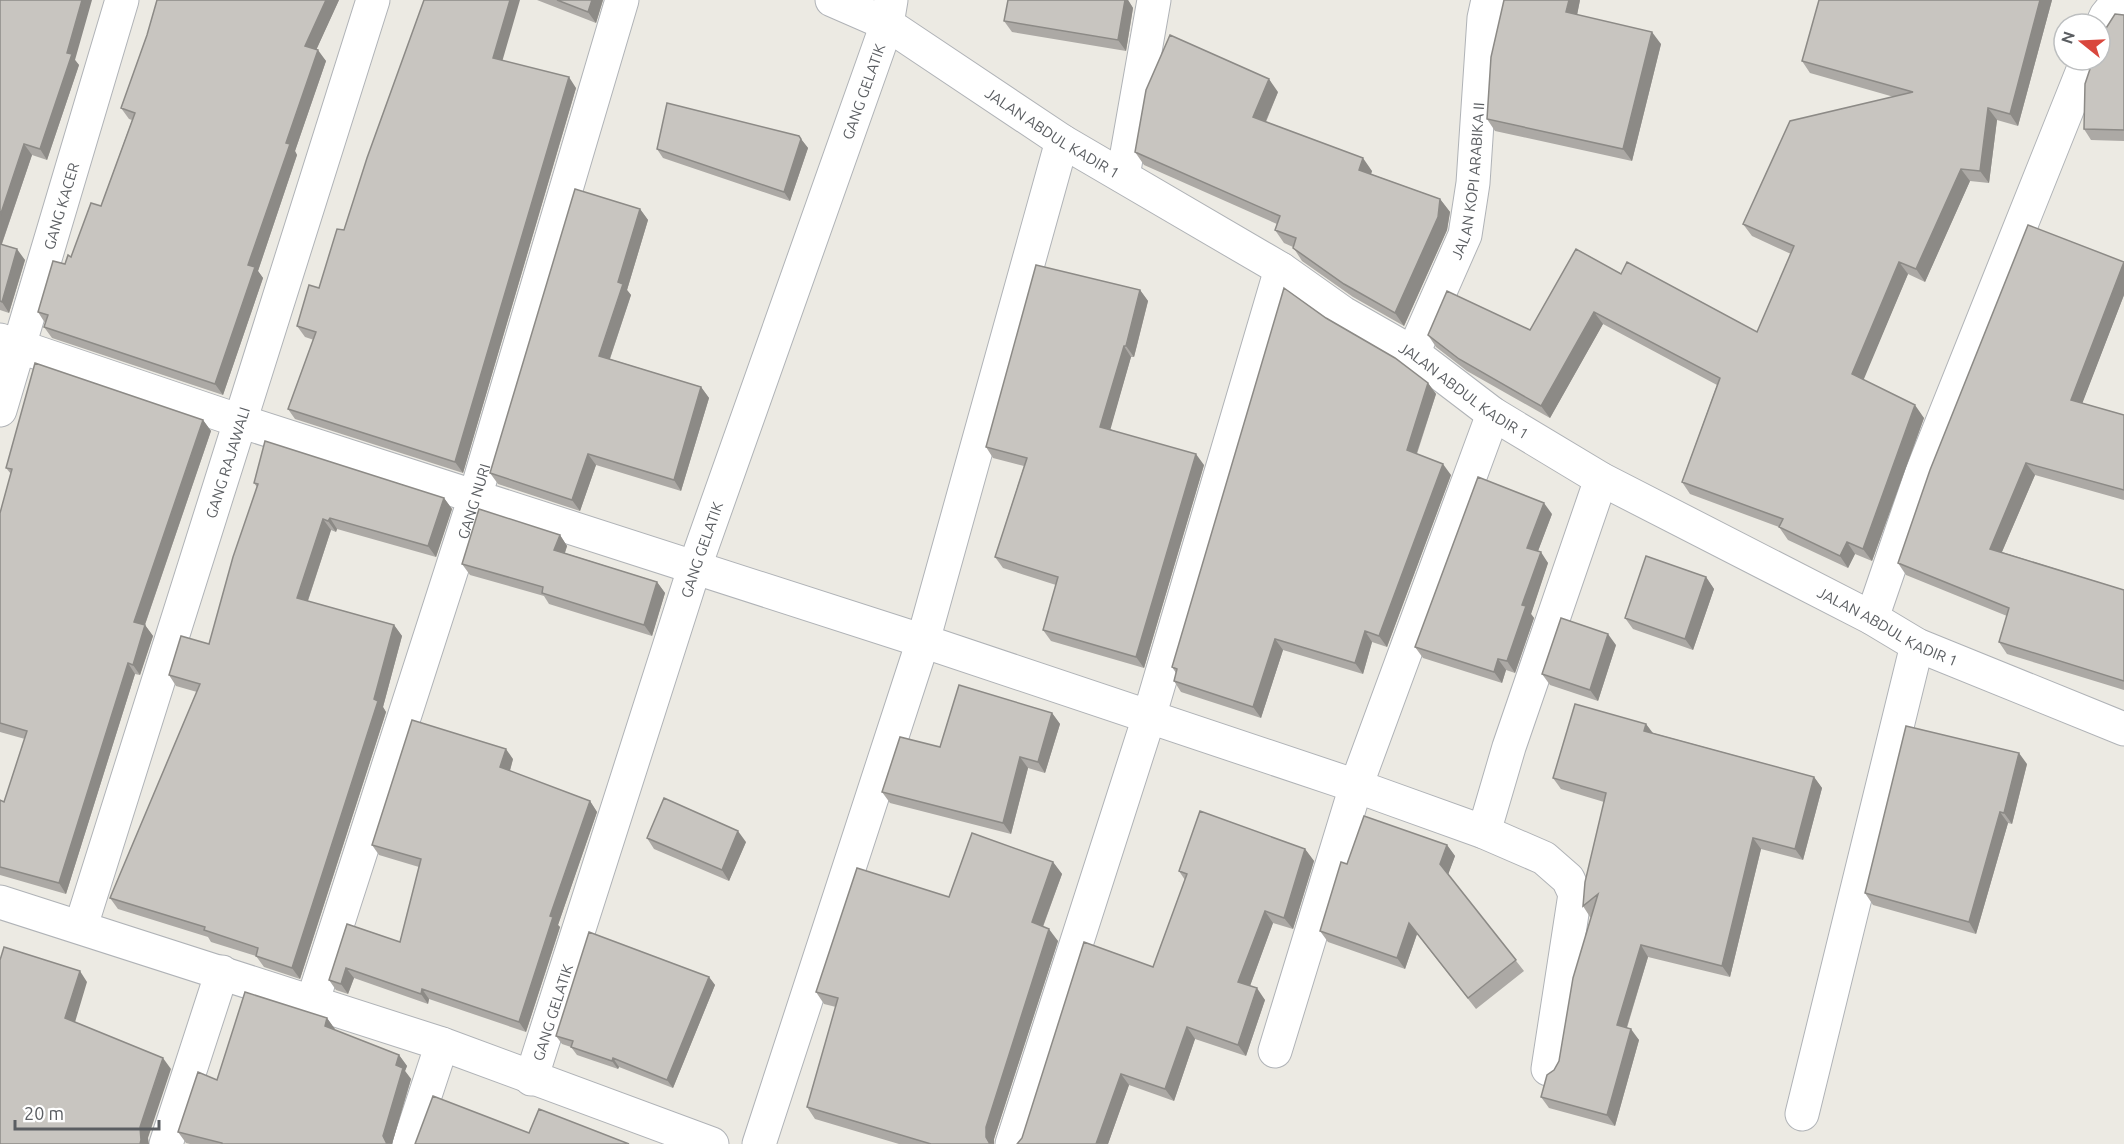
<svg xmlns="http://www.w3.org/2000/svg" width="2124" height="1144" viewBox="0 0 2124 1144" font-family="Ubuntu,sans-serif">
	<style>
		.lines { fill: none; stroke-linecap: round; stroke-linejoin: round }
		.minor-casing { stroke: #b0b3b7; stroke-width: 35 }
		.minor { stroke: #fff; stroke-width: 33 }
		.wall { fill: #aca9a5 }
		.shaded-wall { fill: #8c8a86 }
		.building { fill: #c8c5c0; stroke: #8c8a86; stroke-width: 1.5 }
		.labels { text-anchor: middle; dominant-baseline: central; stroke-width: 6; stroke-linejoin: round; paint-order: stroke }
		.street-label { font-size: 15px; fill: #5b5e62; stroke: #fff }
	</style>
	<rect width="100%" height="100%" fill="#eceae3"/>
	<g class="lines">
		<g class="minor-casing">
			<g id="minor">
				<path id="s1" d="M832 0 887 24 1062 141 1281 269 1343 313 1413 353 1493 414 1601 479 1872 618 1917 645 2124 729"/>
				<path d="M2100 29 2106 16 2119 0"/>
				<path d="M1123 176 1154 0"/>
				<path d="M0 340 240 421 923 641 1356 786 1484 832 1544 858 1568 879 1575 894 1548 1069"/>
				<path id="s2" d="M1413 353 1465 235 1473 183 1484 18 1488 0"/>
				<path id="s3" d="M0 410 122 0"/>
				<path d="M1872 618 1921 475 2087 60"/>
				<path d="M1484 832 1509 747 1601 479"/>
				<path d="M0 902 442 1044 712 1144"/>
				<path id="s4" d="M81 926 373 0"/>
				<path id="s5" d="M313 1000 475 497 622 0"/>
				<path d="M1275 1051 1356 786 1493 414"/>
				<path id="s6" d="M531 1079 694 569 887 24 891 0"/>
				<path d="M1802 1114 1917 645"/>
				<path d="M166 1144 222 972"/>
				<path d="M409 1144 442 1044"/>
				<path d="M759 1144 923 641 1062 141"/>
				<path d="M1012 1144 1149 717 1281 269"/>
			</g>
		</g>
		<use href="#minor" class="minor"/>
	</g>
	<path class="wall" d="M0 0 75 60 79 65 47 160 32 155 2 244 25 260 9 313 0 310Z
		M157 0H339L316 50 326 61 295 151 297 155 258 271 263 278 223 395 52 338 44 327 45 323 38 312 65 264 71 257 101 206 132 120 129 119 121 108 147 35Z
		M537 0H603L596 23Z
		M1008 0H1128L1133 8 1126 51 1012 32 1004 21Z
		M1580 0 1577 15 1661 44 1632 161 1495 131 1487 119Z
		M1819 0H2052L2018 126 1997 120 1989 183 1970 181 1925 282 1908 274 1863 379 1924 418 1872 561 1855 554 1848 568 1788 540 1779 527 1690 494 1682 482 1717 385 1603 324 1550 418 1467 371 1436 347 1428 335 1530 330 1621 274 1757 332 1791 254 1752 236 1743 224 1894 97 1810 73 1802 61Z
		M2124 15V141L2091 140 2084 129 2103 33Z
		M503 61 576 88 463 473 295 419 288 409 314 340 305 337 297 326 319 288 344 230Z
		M1278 92 1266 122 1372 171 1371 174 1440 199 1450 212 1447 230 1404 326 1353 297 1302 261 1293 247 1284 243 1275 230 1277 224 1144 165 1135 152Z
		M801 139 808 148 790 201 663 158 657 149Z
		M640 209 648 220 627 290 631 295 610 359 701 387 709 398 681 491 596 465 580 511 498 484 490 473Z
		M2124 262V295L2082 403 2124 415V500L2035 475 2002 552 2124 590V690L2007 654 1999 642 2007 616 1906 575 1898 563Z
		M1140 290 1148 301 1134 357H1131L1110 429 1204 465 1144 668 1051 641 1043 630 1056 585 1003 568 995 557 1024 466 993 458 986 447Z
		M1326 318 1428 383 1436 394 1417 454 1451 475 1387 647 1372 642 1363 674 1283 650 1261 718 1181 692 1174 681 1176 673 1172 667Z
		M203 420 211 431 145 625 153 636 140 675 135 674 66 894 0 875V800L4 802 25 739 0 732V513L11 474 6 468Z
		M254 483 444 498 452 509 436 557 337 529 336 532 331 530 308 601 394 625 402 636 383 707 386 712 300 979 264 967 256 956 211 942 208 937 118 909 110 898 197 692 176 686 169 675 209 644 257 487Z
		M1552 514 1538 551 1548 563 1531 614 1534 618 1515 673 1506 670 1502 683 1423 658 1415 647Z
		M560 535 567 546 565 553 657 582 665 593 652 636 549 604 544 596 470 575 462 564Z
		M1706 577 1714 589 1693 650 1633 629 1625 618Z
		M1616 645 1598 701 1550 685 1542 674Z
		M1052 713 1060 724 1045 773 1028 768 1011 834 890 803 882 792 940 747Z
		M1646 724 1653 733 1814 777 1822 788 1803 860 1761 849 1730 977 1648 957 1627 1028 1639 1040 1615 1126 1549 1108 1541 1097 1559 1061 1591 917H1590L1583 906 1604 802 1561 789 1553 778Z
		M513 759 510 771 590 801 597 812 558 925 560 927 526 1032 429 999 428 1004 354 978 348 994 336 990 329 980 347 924 400 942 419 867 379 855 372 845Z
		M2027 764 2012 824 2008 823 1976 934 1873 905 1865 893Z
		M647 838 746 842 729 881 654 849Z
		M1447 845 1455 856 1448 874 1524 971 1476 1009 1417 934 1405 969 1328 942 1320 931 1347 864Z
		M1305 849 1314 861 1293 929 1273 923 1250 986 1265 1000 1246 1056 1195 1039 1174 1101 1129 1085 1108 1144H1017L1153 967 1185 880 1179 871Z
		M1053 862 1062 874 1043 927 1058 941 994 1139V1144H899L815 1119 807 1107 836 1007 824 1004 816 992 949 897Z
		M709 977 715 985 673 1088 619 1067 618 1069 577 1055 571 1047 562 1044 556 1036Z
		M327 1018 335 1030 399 1055 407 1066 405 1071 411 1079 392 1144H190L186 1143 178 1132 217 1080Z"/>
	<path class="shaded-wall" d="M82 0H92L75 60 79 65 47 160 40 149Z
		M326 0H339L313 57 305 46Z
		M510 0H520L500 69 493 58Z
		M592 0H603L596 23 588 12Z
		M1125 0H1128L1133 8 1126 51 1118 40Z
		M1569 0H1580L1575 25 1566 12Z
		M2040 0H2052L2018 126 2010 114Z
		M1652 32 1661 44 1632 161 1623 149Z
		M318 50 326 61 295 151 297 155 258 271 263 278 223 395 215 384 248 265 286 143Z
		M569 77 576 88 463 473 455 462Z
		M1269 79 1278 92 1262 130 1253 117Z
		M1988 108 1997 120 1989 183 1980 171Z
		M801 139 808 148 790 201 784 192Z
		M24 144 32 155 0 249V216Z
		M1363 158 1372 171 1368 183 1359 170Z
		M1961 169 1970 181 1925 282 1916 269Z
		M1440 199 1450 212 1447 230 1404 326 1395 313Z
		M640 209 648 220 627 290 631 295 607 367 599 356 618 282Z
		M17 249 25 260 9 313 2 302Z
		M1899 262 1908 274 1861 386 1852 374Z
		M2124 262V295L2079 412 2071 400Z
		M1140 290 1148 301 1134 357 1126 346Z
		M1594 312 1603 324 1550 418 1541 406Z
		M1124 346 1131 357 1108 438 1100 427Z
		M1428 383 1436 394 1414 461 1407 450Z
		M701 387 709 398 681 491 674 480Z
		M1915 405 1924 418 1872 561 1863 549Z
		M203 420 211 431 142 633 134 622Z
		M588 454 596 465 580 511 572 500Z
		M1196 454 1204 465 1144 668 1136 657Z
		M2026 463 2035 475 1998 561 1990 549Z
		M1443 464 1451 475 1387 647 1379 636Z
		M444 498 452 509 436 557 428 546Z
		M1544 503 1552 514 1535 559 1527 548Z
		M330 518 337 529 336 532 328 521Z
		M323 519 331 530 305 609 297 598Z
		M560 535 567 546 562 561 554 550Z
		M1847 542 1855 554 1848 568 1840 556Z
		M1541 552 1548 563 1531 614 1534 618 1515 673 1507 661 1522 605Z
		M1706 577 1714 589 1693 650 1685 639Z
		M657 582 665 593 652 636 644 625Z
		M145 625 153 636 140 675 133 665Z
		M394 625 402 636 383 707 386 712 300 979 292 968 374 699Z
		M1365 631 1372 642 1363 674 1355 663Z
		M1608 634 1616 645 1598 701 1590 690Z
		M1275 639 1283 650 1261 718 1253 707Z
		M1498 659 1506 670 1502 683 1494 672Z
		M128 663 135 674 66 894 59 883Z
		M1052 713 1060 724 1045 773 1038 762Z
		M1646 724 1654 735 1644 731Z
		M506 749 513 759 508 777 500 767Z
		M2019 753 2027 764 2012 824 2004 813Z
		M1020 757 1028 768 1011 834 1003 823Z
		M1814 777 1822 788 1803 860 1795 849Z
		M590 801 597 812 558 925 560 927 526 1032 519 1022 550 916Z
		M2000 812 2008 823 1976 934 1969 922Z
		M738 831 746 842 729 881 722 870Z
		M1753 838 1761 849 1730 977 1722 966Z
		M1447 845 1455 856 1448 875 1440 864Z
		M1305 849 1314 861 1293 929 1284 918Z
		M1053 862 1062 874 1040 934 1032 922Z
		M1265 911 1273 923 1247 994 1238 982Z
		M1409 923 1417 934 1405 969 1397 958Z
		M1049 929 1058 941 994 1139V1144H990L986 1137V1127Z
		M1641 945 1648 957 1624 1036 1617 1025Z
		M346 968 354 978 348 994 341 984Z
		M80 971 87 982 73 1029 65 1018Z
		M709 977 715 985 673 1088 667 1080Z
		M1257 988 1265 1000 1246 1056 1238 1045Z
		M422 989 429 999 428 1004 421 994Z
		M327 1018 335 1029 332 1037 325 1026Z
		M1187 1027 1195 1039 1174 1101 1165 1089Z
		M1631 1029 1639 1040 1615 1126 1607 1115Z
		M399 1055 407 1066 405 1071 411 1079 392 1144H387L383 1136 396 1065Z
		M163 1058 171 1069 148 1138 149 1144H140V1127Z
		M613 1058 619 1067 618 1069 612 1061Z
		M1121 1074 1129 1085 1108 1144H1096Z"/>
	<path class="building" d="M0 0H82L67 53 72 54 40 149 24 144 0 216Z
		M157 0H326L305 46 318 50 286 143 290 144 248 265 255 267 215 384 44 327 48 315 38 312 53 261 65 264 68 255 71 257 91 203 101 206 135 113 121 108 147 35Z
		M424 0H510L493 58 569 77 455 462 288 409 316 332 297 326 309 285 319 288 337 229 344 230 367 158Z
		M557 0H592L588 12Z
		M1008 0H1125L1118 40 1004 21Z
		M1504 0H1569L1566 12 1652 32 1623 149 1487 119 1491 57Z
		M1819 0H2040L2010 114 1988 108 1980 171 1961 169 1916 269 1899 262 1852 374 1915 405 1863 549 1847 542 1840 556 1779 527 1783 519 1682 482 1720 378 1594 312 1541 406 1459 359 1428 335 1447 291 1530 330 1576 249 1621 274 1627 262 1757 332 1794 246 1743 224 1790 121 1913 92 1802 61Z
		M2115 14 2124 15V130L2084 129 2085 84 2093 60H2100V34L2103 33Z
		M1170 35 1269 79 1253 117 1363 158 1359 170 1440 199 1438 217 1395 313 1344 284 1293 248 1296 238 1275 230 1280 216 1135 152 1146 90Z
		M667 103 799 136 801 139 784 192 657 149Z
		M575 189 640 209 618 282 623 284 599 356 701 387 674 480 588 454 572 500 490 473Z
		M2028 225 2124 262 2071 400 2124 415V490L2026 463 1990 549 2124 590V681L1999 642 2009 608 1898 563 1930 470Z
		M0 244 17 249 2 302 0 301Z
		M1036 265 1140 290 1126 346H1124L1100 427 1196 454 1136 657 1043 630 1058 577 995 557 1027 458 986 447Z
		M1284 288 1326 318 1395 358 1428 383 1407 450 1443 464 1379 636 1365 631 1355 663 1275 639 1253 707 1174 681 1177 669 1172 667Z
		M35 363 203 420 134 622 145 625 133 665 128 663 59 883 0 867V800L4 802 27 731 0 723V513L12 469 6 468Z
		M265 441 444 498 428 546 330 518 328 521 323 519 297 598 394 625 374 699 378 701 292 968 256 956 258 948 204 930 205 927 110 898 200 684 169 675 181 636 209 644 233 557 258 484 254 483Z
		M1478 477 1544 503 1527 548 1541 552 1522 605 1526 606 1507 661 1498 659 1494 672 1415 647Z
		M479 509 560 535 554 550 657 582 644 625 542 593 543 587 462 564Z
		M1646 556 1706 577 1685 639 1625 618Z
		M1561 618 1608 634 1590 690 1542 674Z
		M959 685 1052 713 1038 762 1020 757 1003 823 882 792 900 737 940 747Z
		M1575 704 1646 724 1644 731 1814 777 1795 849 1753 838 1722 966 1641 945 1617 1025 1631 1029 1607 1115 1541 1097 1547 1075 1554 1070 1559 1061 1573 978 1598 894 1583 906 1585 882 1606 793 1553 778Z
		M412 720 506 749 500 767 590 801 550 916 553 917 519 1022 422 989 421 994 346 968 341 984 329 980 347 924 400 942 421 859 372 845Z
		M1906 726 2019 753 2004 813 2000 812 1969 922 1865 893Z
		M664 798 738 831 722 870 647 838Z
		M1200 811 1305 849 1284 918 1265 911 1238 982 1257 988 1238 1045 1187 1027 1165 1089 1121 1074 1096 1144H1017L1022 1138 1084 942 1153 967 1187 874 1179 871Z
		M1364 816 1447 845 1440 864 1516 960 1468 998 1409 923 1397 958 1320 931 1341 862 1347 864Z
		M972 833 1053 862 1032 922 1049 929 986 1127V1137L990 1144H931L807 1107 838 998 816 992 857 868 949 897Z
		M589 932 709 977 667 1080 613 1058 612 1061 571 1047 573 1041 556 1036Z
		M4 947 80 971 65 1018 163 1058 140 1127 141 1140 140 1144H0V960Z
		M245 992 327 1018 325 1026 399 1055 396 1065 403 1068 383 1136 387 1144H222V1143L178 1132 198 1072 217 1080Z
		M433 1096 529 1133 539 1109 629 1144H415Z"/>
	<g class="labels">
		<g class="street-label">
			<text stroke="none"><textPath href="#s6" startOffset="1042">GANG GELATIK</textPath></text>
			<text stroke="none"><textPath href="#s1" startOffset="258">JALAN ABDUL KADIR 1</textPath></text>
			<text stroke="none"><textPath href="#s2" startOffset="183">JALAN KOPI ARABIKA II</textPath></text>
			<text stroke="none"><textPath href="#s3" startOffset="213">GANG KACER</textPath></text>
			<text stroke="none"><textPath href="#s1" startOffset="744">JALAN ABDUL KADIR 1</textPath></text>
			<text stroke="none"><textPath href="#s4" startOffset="486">GANG RAJAWALI</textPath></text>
			<text stroke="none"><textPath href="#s5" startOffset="524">GANG NURI</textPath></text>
			<text stroke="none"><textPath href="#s6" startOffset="556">GANG GELATIK</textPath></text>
			<text stroke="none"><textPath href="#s1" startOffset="1230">JALAN ABDUL KADIR 1</textPath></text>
			<text stroke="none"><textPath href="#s6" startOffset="70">GANG GELATIK</textPath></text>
		</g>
	</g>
	<g transform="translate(2082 42) rotate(288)"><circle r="28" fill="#ffffff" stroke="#bdbfc0" stroke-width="1.5"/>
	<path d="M0-4.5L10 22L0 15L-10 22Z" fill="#d9473d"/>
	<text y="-9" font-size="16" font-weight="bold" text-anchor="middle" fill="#5b5e62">N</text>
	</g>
	<path d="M15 1120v9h144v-9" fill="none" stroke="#5b5e62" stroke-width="3"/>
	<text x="24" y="1120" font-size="18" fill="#5b5e62" stroke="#ffffff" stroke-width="4.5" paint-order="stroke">20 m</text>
</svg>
